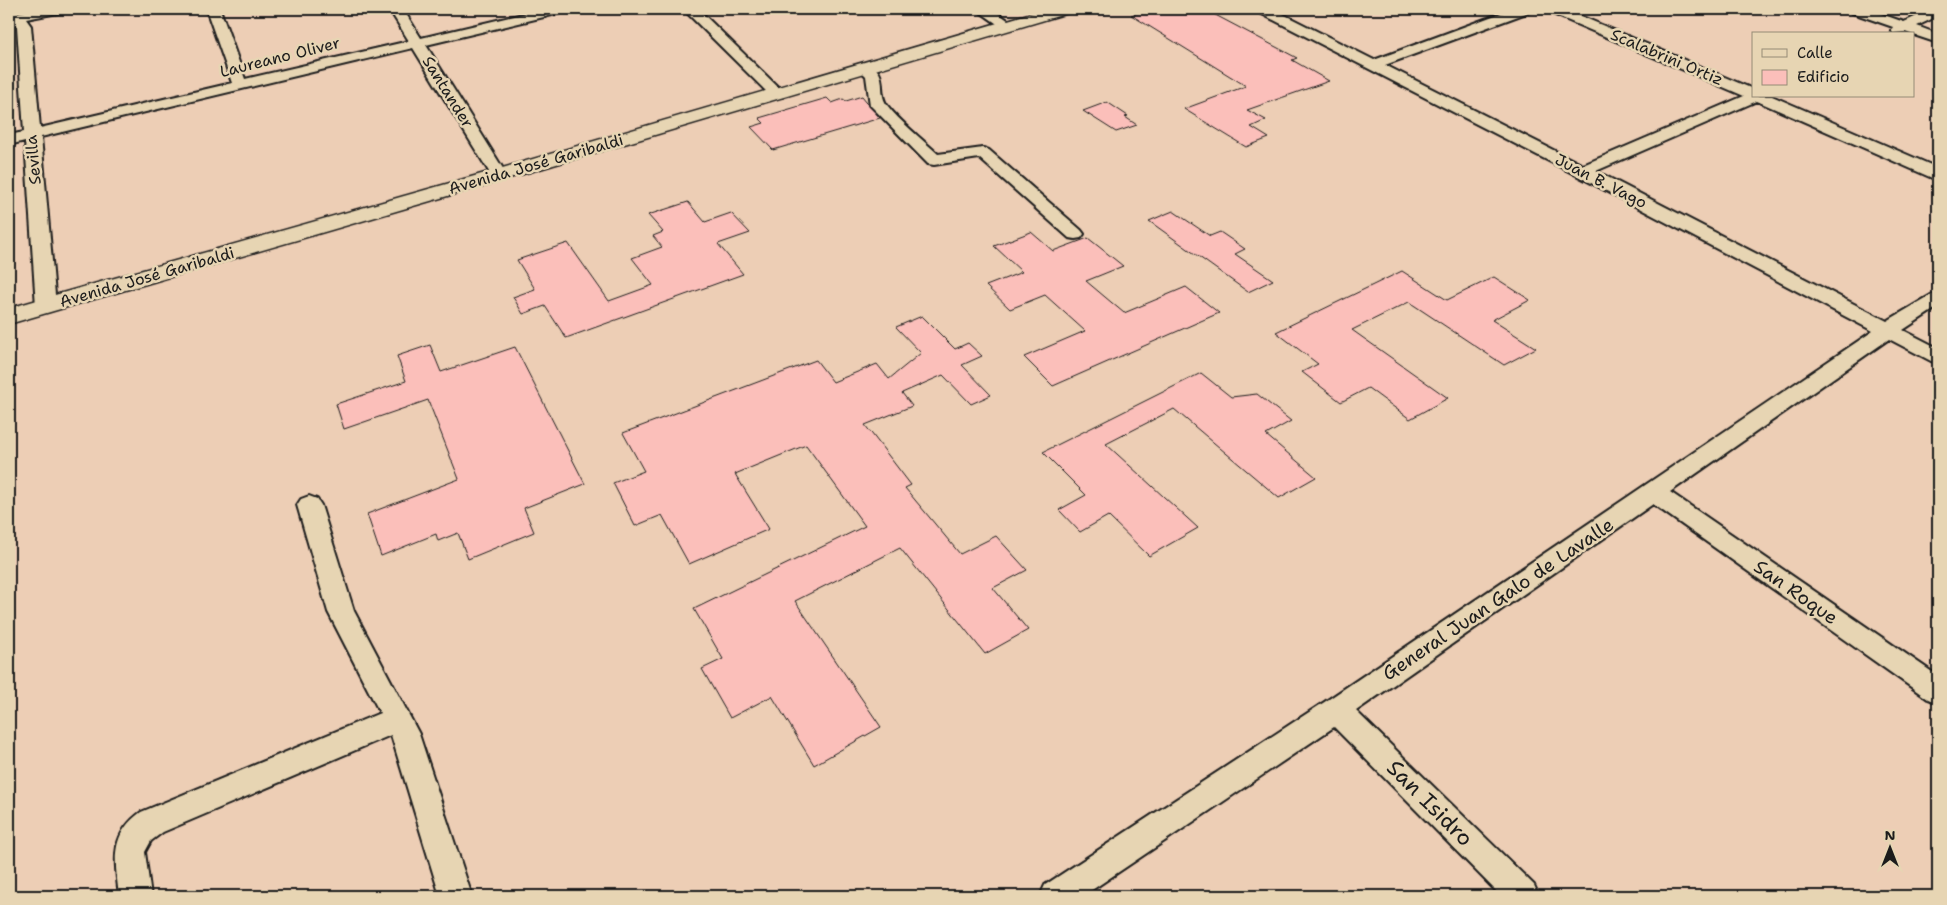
<svg xmlns="http://www.w3.org/2000/svg" width="1947" height="905" viewBox="0 0 1947 905" font-family="'Shantell Sans',sans-serif">
	<style>
		.building { fill: #fbbfba; stroke: #1c1c1c }
		.lines { fill: none; stroke-linecap: round; stroke-linejoin: round }
		.minor-casing { stroke: #1c1c1c; stroke-width: 4 }
		.major-casing { stroke: #1c1c1c; stroke-width: 3 }
		.minor { fill: #e7d5b3; fill-rule: evenodd }
		.major { fill: #e7d5b3; fill-rule: evenodd }
		.labels { text-anchor: middle; dominant-baseline: central; stroke-width: 5; stroke-linejoin: round; paint-order: stroke }
		.far-street-label { font-size: 16px; fill: #1c1c1c; stroke: #e7d5b3 }
		.street-label { font-size: 19px; fill: #1c1c1c; stroke: #e7d5b3 }
		.near-street-label { font-size: 22px; fill: #1c1c1c; stroke: #e7d5b3 }
	</style>
	<rect width="100%" height="100%" fill="#edceb5"/>
	<filter id="ink" filterUnits="userSpaceOnUse"><feTurbulence type="fractalNoise" baseFrequency=".02" numOctaves="2"/><feDisplacementMap in="SourceGraphic" scale="10" xChannelSelector="R" yChannelSelector="G"/><feConvolveMatrix kernelMatrix="1 2 1 2 8 2 1 2 1" color-interpolation-filters="sRGB"/></filter>
	<g filter="url(#ink)">
		<path class="building" d="M1152 9 1158 11 1166 9H1204L1297 58 1292 60 1329 81 1247 110 1266 120 1251 127 1269 138 1246 147 1184 109 1246 86 1131 15Z
			M862 96 880 118 773 150 751 127 764 123 759 118 827 98 832 103 843 99 846 101Z
			M1107 102 1128 116 1125 117 1137 125 1116 132 1083 111Z
			M688 202 705 222 731 213 750 233 718 244 743 274 566 338 545 306 523 314 513 297 535 289 517 260 568 243 609 301 653 285 632 258 662 247 653 236 663 232 648 215Z
			M1173 211 1210 236 1220 232 1245 249 1235 254 1273 280 1248 292 1149 221Z
			M1031 232 1053 251 1088 238 1123 266 1086 281 1124 313 1186 287 1219 313 1053 386 1024 357 1085 331 1045 295 1010 309 986 286 1022 272 994 246Z
			M1402 271 1447 300 1494 277 1530 300 1492 320 1536 348 1504 365 1409 302 1352 330 1448 398 1410 419 1368 388 1341 402 1302 372 1318 364 1276 332Z
			M922 316 955 349 968 343 982 356 962 365 991 395 971 404 943 375 902 393 912 406 865 425 911 485 905 488 960 554 996 536 1027 570 993 588 1028 630 985 654 900 548 795 601 881 727 814 765 772 696 730 718 702 669 723 659 694 609 865 526 806 445 735 474 769 529 689 564 662 515 635 526 613 483 644 471 623 433 816 360 833 382 877 364 889 379 921 353 896 327Z
			M430 345 441 372 515 347 585 484 524 508 534 532 468 559 458 533 438 541 436 534 381 556 367 514 459 479 428 400 344 429 336 404 406 381 397 356Z
			M1201 373 1231 397 1257 394 1291 421 1266 435 1316 477 1279 498 1174 409 1106 444 1198 528 1149 556 1108 516 1080 532 1059 510 1086 495 1043 452Z"/>
		<g class="lines">
			<g class="minor-casing">
				<path id="minor" d="M37 9H65L63 12 26 19 31 26 40 128 232 83 206 9H220L245 79 409 41 389 9H403L421 38 544 9H567L565 12 426 45 507 175 505 179H493L491 175 413 48 41 137 56 306 53 310 46 312 39 310 36 306 25 141 9 145V135L24 132 17 26 12 21 9 22V14Z
					M683 9H698L782 91 785 94 782 97H772Z
					M976 9H992L1015 25 1013 28H1003Z
					M1256 9H1273L1374 60 1512 9H1531L1529 12 1385 65 1583 165 1744 96 1548 12 1546 9H1564L1753 89V96H1772L1938 168V179L1932 178 1757 101 1596 171 1887 321 1931 295 1938 293V307L1903 330 1938 348V363L1931 361 1889 339 1670 492 1938 676V703L1928 699 1653 504 1356 711 1534 885 1539 896H1501L1334 727 1083 896H1040L1045 885 1326 701 1873 331 1576 175 1258 12Z
					M1848 9H1867L1904 22 1932 9H1938V16L1917 26 1938 34V43L1905 32 1893 33 1891 30 1893 27 1850 12Z
					M865 64C891 70 876 91 887 105 899 121 923 140 938 154L983 148 989 150 1081 230 1084 234 1081 238 1075 239 1069 238 979 158 934 165 928 164 873 108 870 105 866 76 858 68 860 65Z
					M309 496 317 499 321 505 354 611 419 734 472 896H440L391 735 163 832 151 841 145 852 151 896H119C115 861 109 835 141 812L380 713 328 612 297 505 301 499Z"/>
			</g>
			<g class="major-casing">
				<path id="major" d="M9 9H19L15 15 9 16Z
					M1045 9H1070L1068 13 506 179 9 324V308L492 171Z"/>
			</g>
			<use href="#minor" class="minor"/>
			<use href="#major" class="major"/>
		</g>
	</g>
	<g class="labels">
		<g class="far-street-label">
			<text transform="translate(280 57) rotate(-14)">Laureano Oliver</text>
			<text transform="translate(1667 57) rotate(23)">Scalabrini Ortiz</text>
			<text transform="translate(448 92) rotate(58)">Santander</text>
			<text transform="translate(33 160) rotate(-95)">Sevilla</text>
			<text transform="translate(536 164) rotate(-16)">Avenida José Garibaldi</text>
			<text transform="translate(1601 181) rotate(27)">Juan B. Vago</text>
			<text transform="translate(147 277) rotate(-16)">Avenida José Garibaldi</text>
		</g>
		<g class="street-label">
			<text transform="translate(1796 592) rotate(35)">San Roque</text>
			<text transform="translate(1498 599) rotate(-34)">General Juan Galo de Lavalle</text>
		</g>
		<g class="near-street-label">
			<text transform="translate(1430 803) rotate(45)">San Isidro</text>
		</g>
	</g>
	<rect width="1947" height="905" fill="none" stroke="#e7d5b3" stroke-width="30"/>
	<rect x="15" y="15" width="1917" height="875" fill="none" stroke="#1c1c1c" stroke-width="2" filter="url(#ink)"/>
	<rect x="1752" y="32" width="162" height="65" fill="#e7d5b3" stroke="#968b77"/>
	<rect x="1762" y="49" width="25" height="8" fill="#e7d5b3" stroke="#968b77"/>
	<text x="1797" y="58" font-size="15" fill="#1c1c1c">Calle</text>
	<rect x="1762" y="70" width="25" height="15" fill="#fbbfba" stroke="#968b77"/>
	<text x="1797" y="82" font-size="15" fill="#1c1c1c">Edificio</text>
	<g transform="translate(1890 848)" stroke="#e7d5b3" stroke-width="4" paint-order="stroke">
	<path d="M0-4L9 19L0 12L-9 19Z" fill="#1c1c1c"/>
	<text y="-8" font-size="14" font-weight="bold" text-anchor="middle" fill="#1c1c1c">N</text>
	</g>
</svg>
